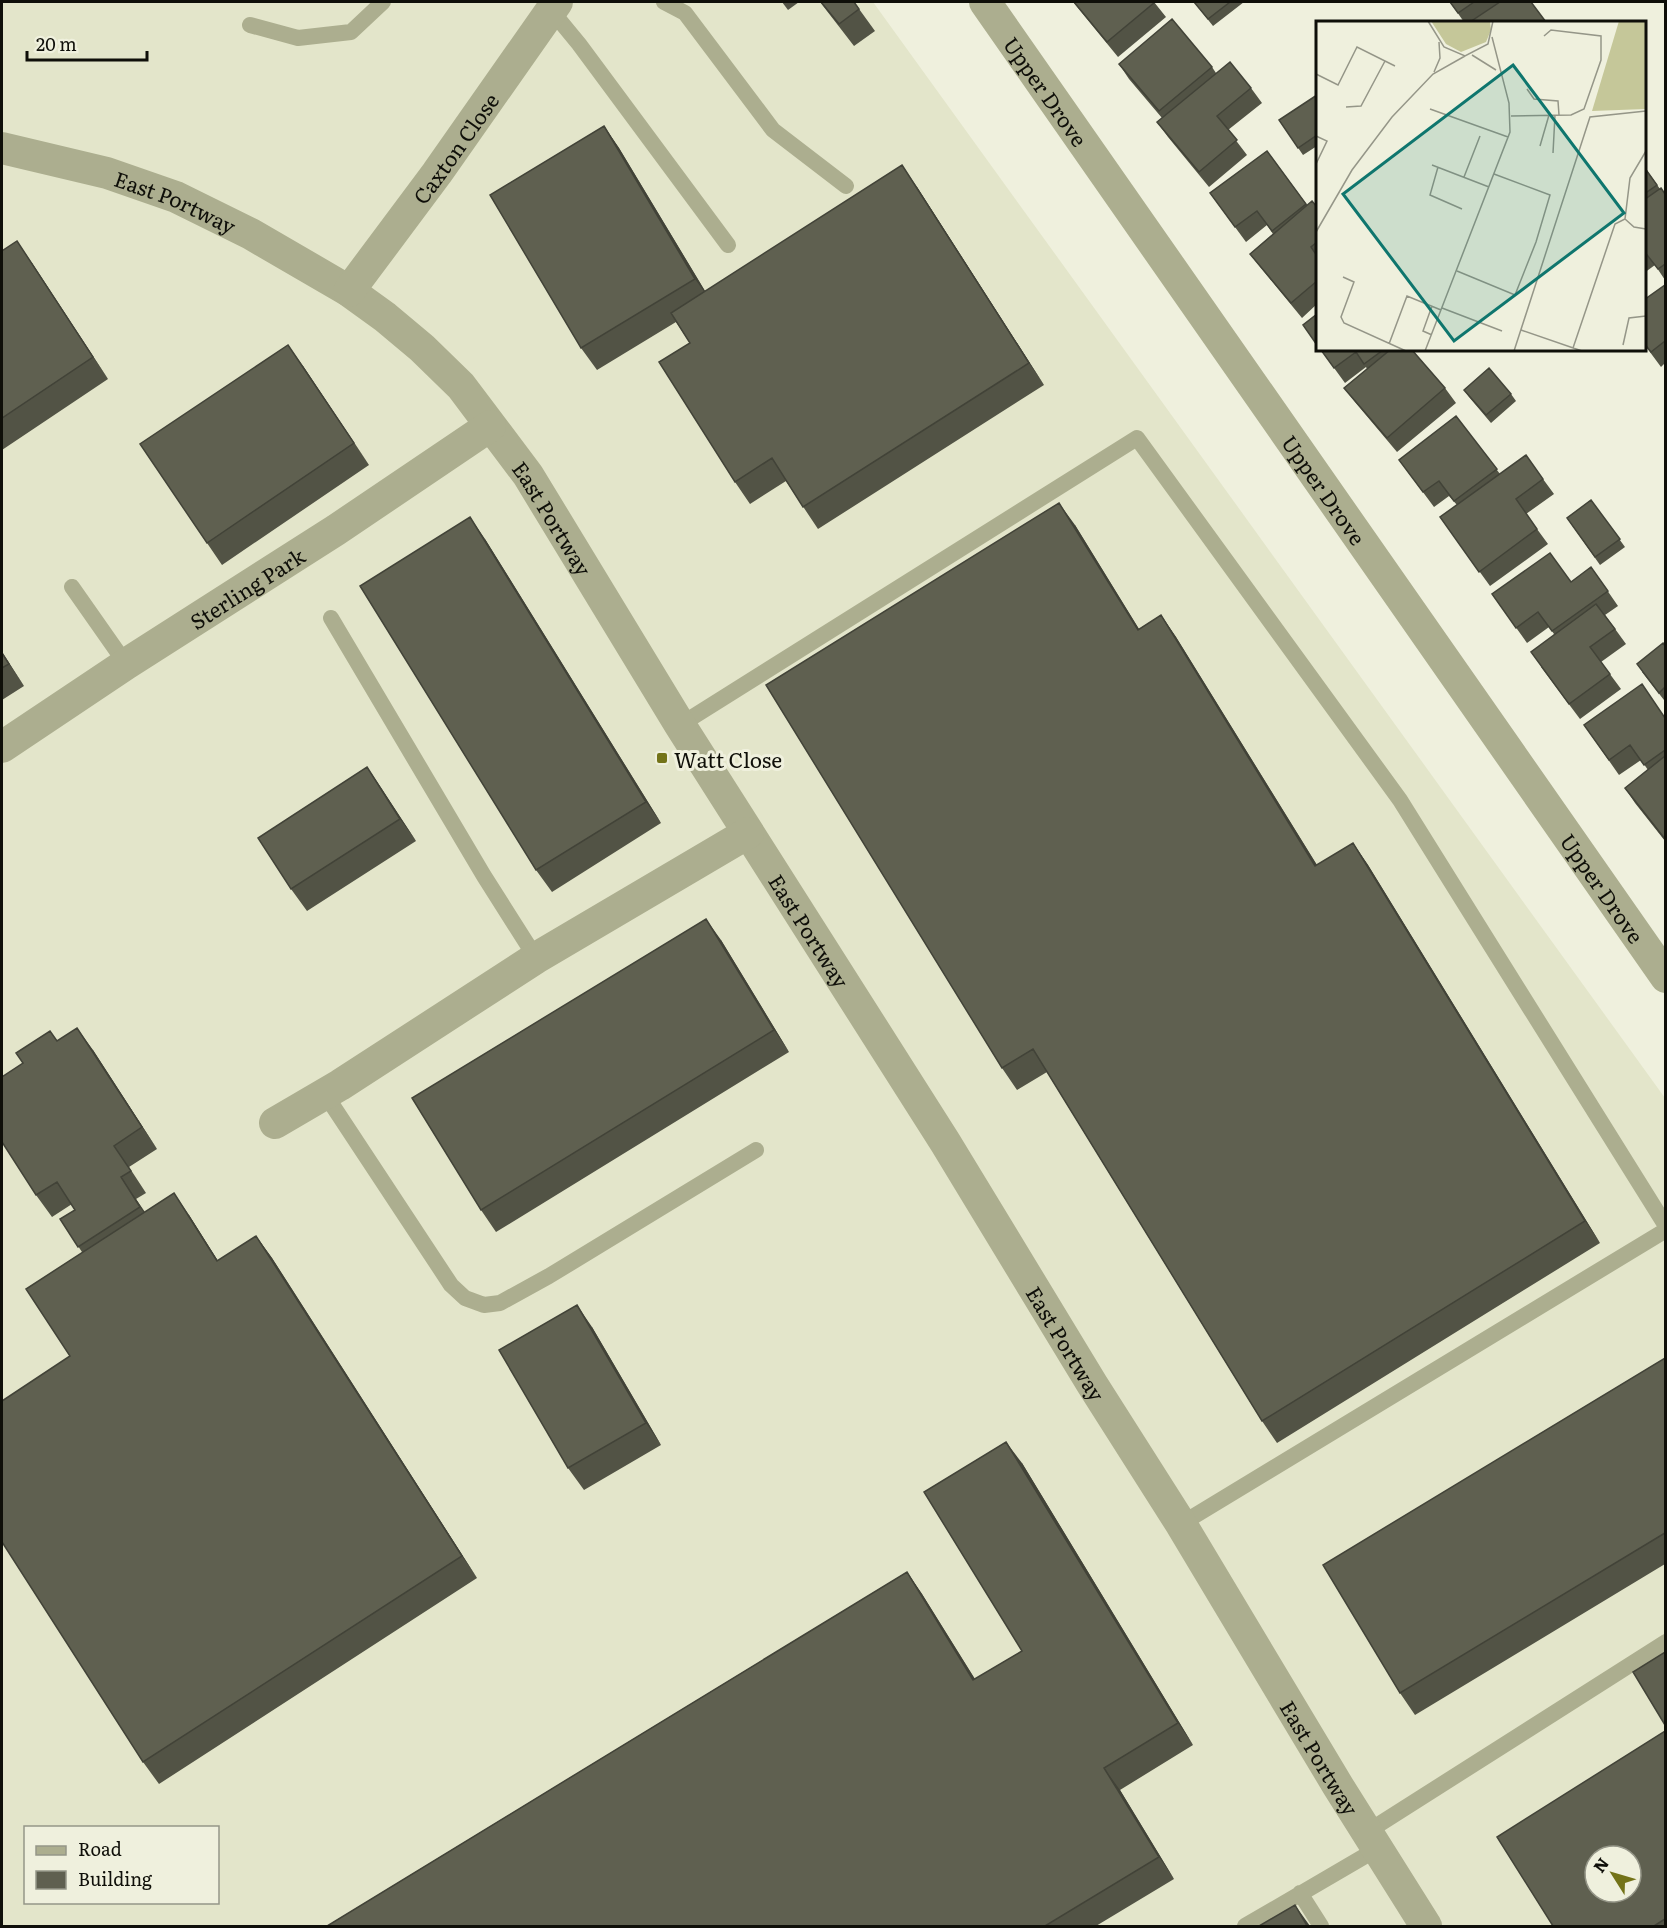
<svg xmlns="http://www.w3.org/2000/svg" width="1667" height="1928" viewBox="0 0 1667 1928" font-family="Literata,serif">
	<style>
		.built { fill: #e3e5ca; fill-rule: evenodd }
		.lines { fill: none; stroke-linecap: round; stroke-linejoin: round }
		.service { stroke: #acae8f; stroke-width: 16 }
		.minor { stroke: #acae8f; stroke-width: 32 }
		.wall { fill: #525345 }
		.shaded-wall { fill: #424338 }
		.building { fill: #5f6050; stroke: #424338; stroke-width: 1.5; fill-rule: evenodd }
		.poi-dot { fill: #737318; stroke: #eff0dd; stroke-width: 2 }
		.labels { text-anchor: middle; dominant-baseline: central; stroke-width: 6; stroke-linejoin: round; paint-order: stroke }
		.street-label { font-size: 21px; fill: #0f0f09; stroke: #eff0dd }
		.poi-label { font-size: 21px; fill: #0f0f09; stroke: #eff0dd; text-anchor: start }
		.inset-road { fill: none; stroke: #959688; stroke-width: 1.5 }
		.view { fill: #0f766e; fill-opacity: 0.15; stroke: #0f766e; stroke-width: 3 }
		.inset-edge { fill: none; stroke: #0f0f09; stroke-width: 3 }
	</style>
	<rect width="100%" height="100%" fill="#eff0dd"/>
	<path class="built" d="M2 2H873L1665 1098V1926H2ZM26 1828H218V1902H26ZM1595 1856H1631V1892H1595Z"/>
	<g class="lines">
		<path class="service" d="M664 2 685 13 773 130 846 186
			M551 10 579 44 728 245
			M250 25 298 38 351 32 383 2
			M72 587 126 664
			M331 618 484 876 536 958
			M680 725 1137 438 1400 800 1666 1226
			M325 1094 451 1285 465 1298 484 1305 500 1303 549 1276 756 1150
			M1181 1524 1666 1230
			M1367 1832 1666 1642
			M1300 1893 1321 1926
			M1245 1926 1377 1849"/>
		<g class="minor">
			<path id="s1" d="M985 2 1666 977"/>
			<path id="s2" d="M2 148 107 173 176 197 251 234 349 291 385 317 422 348 461 386 528 475 680 725 945 1142 1092 1384 1181 1524 1338 1786 1426 1926"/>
			<path id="s3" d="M349 291 437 173 557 2"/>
			<path id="s4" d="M2 747 126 664 336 530 490 426"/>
			<path d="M275 1123 340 1085 536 958 748 833"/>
		</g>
	</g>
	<path class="wall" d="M782 2H799L788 10Z
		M820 2H854L875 31 854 46Z
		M1073 2H1154L1166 17 1118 57Z
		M1194 2H1244L1213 26Z
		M1450 2H1531L1546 22H1464Z
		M1119 64 1212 67 1216 73 1251 88 1262 103 1228 130 1247 155 1209 187 1168 137 1157 122 1162 118 1129 79Z
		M1317 95V146L1303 155 1279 120Z
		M604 126 619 148 705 291 917 187 1044 385 818 529 786 481 750 504 735 482 690 343 676 322 597 370 581 348Z
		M1267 151 1307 205 1317 207V304L1302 318 1261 268 1250 254 1273 234 1267 225 1246 242 1210 193Z
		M1644 166 1660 189 1665 194V280L1655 265 1644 273Z
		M2 251 32 263 108 379 2 450Z
		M1665 285V363L1661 367 1644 344Z
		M1321 350H1412L1445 388 1456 403 1397 452 1355 402 1344 388 1367 369 1366 367 1345 383Z
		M303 366 369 465 222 565 207 543Z
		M1464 390 1511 394 1516 401 1491 423 1469 397Z
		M1456 416 1500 474 1543 479 1554 494 1526 514 1548 544 1490 586 1440 517 1457 505 1449 496 1434 507 1399 460Z
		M1591 500 1625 547 1600 565 1567 518Z
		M1075 525 1139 629 1161 615 1176 637 1317 865 1353 843 1368 865 1600 1243 1277 1443 1262 1421 1047 1072 1017 1090 1002 1068Z
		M485 539 661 823 552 892 536 870Z
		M1591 567 1618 606 1605 615 1626 644 1601 662 1621 689 1580 719 1541 667 1554 634 1549 627 1527 643 1492 594 1571 582Z
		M1665 646V699L1664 700 1642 672Z
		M2 652 24 686 2 700Z
		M1665 718V841L1635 803 1625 788 1648 770 1641 760 1619 775 1584 725Z
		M367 767 416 841 307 911 291 889Z
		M721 940 789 1052 496 1232 481 1210Z
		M58 1041 93 1050 157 1149 129 1167 146 1193 136 1199 145 1212 189 1215 218 1261 256 1236 272 1258 477 1578 159 1784 143 1762 70 1356 82 1252 60 1219 75 1210 72 1204 52 1217 36 1195Z
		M592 1327 661 1445 584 1490 568 1468Z
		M1665 1358V1564L1415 1715 1400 1693Z
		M1022 1463 1193 1745 1120 1790 1174 1879 1096 1926H327L907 1572 922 1594 975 1679 1022 1651Z
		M1665 1731V1926H1553Z"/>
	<path class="shaded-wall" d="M604 126 619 148 711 301 695 279Z
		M902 165 917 187 1044 385 1029 363Z
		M17 241 32 263 108 379 93 357Z
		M288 345 303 366 369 465 354 443Z
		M1059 503 1075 525 1153 652 1138 630Z
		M470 517 485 539 661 823 646 802Z
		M1161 615 1176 637 1331 888 1315 866Z
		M2 652 24 686 9 664Z
		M367 767 382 789 416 841 400 819Z
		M1353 843 1368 865 1600 1243 1585 1221Z
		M706 919 721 940 789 1052 774 1030Z
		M77 1028 93 1050 157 1149 142 1127Z
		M121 1177 136 1199 155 1229 140 1207Z
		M174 1193 189 1215 232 1283 217 1261Z
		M256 1236 272 1258 477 1578 462 1556Z
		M577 1305 592 1327 661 1445 646 1423Z
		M1006 1442 1022 1463 1193 1745 1178 1723Z
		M907 1572 922 1594 989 1702 973 1680Z
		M1104 1768 1120 1790 1174 1879 1159 1857Z
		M1295 1905 1310 1926H1307Z"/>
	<path class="building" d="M821 2H854L859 9 839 24Z
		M1074 2H1155L1107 42Z
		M1194 2H1230L1208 19Z
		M1450 2H1474L1458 13Z
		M1500 2H1531L1546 22H1470Z
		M1172 19 1212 67 1159 111 1119 64Z
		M1230 62 1251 88 1217 116 1237 140 1199 172 1157 122Z
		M1317 95V135L1298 148 1279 120Z
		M604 126 695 279 581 348 490 195Z
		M1267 151 1306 204 1272 231 1257 211 1235 227 1210 193Z
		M902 165 1029 363 803 507 772 458 735 482 659 362 690 343 671 313Z
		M1644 167 1657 185 1644 194Z
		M1661 188 1665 194V264L1658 269 1644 251V200Z
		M1312 201 1317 207V242L1311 247 1317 256V281L1291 303 1250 254Z
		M17 241 93 357 2 418V251Z
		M1665 285V341L1651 352 1644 343V300Z
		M1317 314V345L1303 325Z
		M288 345 354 443 207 543 140 444Z
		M1321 350H1383L1364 364 1356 352 1334 368Z
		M1390 350H1412L1445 388 1387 438 1344 388Z
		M1489 368 1511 394 1486 415 1464 390Z
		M1456 416 1497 469 1454 501 1439 481 1423 492 1399 460Z
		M1526 455 1543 479 1516 499 1537 529 1479 572 1440 517Z
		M1591 500 1620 539 1595 557 1567 518Z
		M1059 503 1138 630 1161 615 1315 866 1353 843 1585 1221 1262 1421 1033 1049 1002 1068 766 685Z
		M470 517 646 802 536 870 360 586Z
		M1550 553 1571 582 1591 567 1608 591 1552 631 1538 612 1516 628 1492 594Z
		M1596 604 1615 629 1590 647 1610 674 1569 704 1531 652Z
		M1663 643 1665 646V687L1659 693 1637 664Z
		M2 653 9 664 2 668Z
		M1642 684 1665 718V750L1644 765 1630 745 1609 760 1584 725Z
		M1665 756V839L1625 788Z
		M367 767 400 819 291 889 258 838Z
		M706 919 774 1030 481 1210 412 1098Z
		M77 1028 142 1127 114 1146 131 1171 121 1177 140 1207 78 1247 60 1219 75 1210 57 1182 36 1195 2 1142V1077L23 1063 16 1053 50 1031 57 1041Z
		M174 1193 217 1261 256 1236 462 1556 143 1762 2 1542V1401L70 1356 26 1289Z
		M577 1305 646 1423 568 1468 499 1350Z
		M1665 1358V1533L1400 1693 1323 1565Z
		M1006 1442 1178 1723 1104 1768 1159 1857 1045 1926H327L907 1572 973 1680 1022 1651 924 1492Z
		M1665 1652V1725L1633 1672Z
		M1665 1731V1919L1654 1926H1553L1497 1837ZM1595 1856H1631V1892H1595Z
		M1295 1905 1307 1926H1259Z"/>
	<rect class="poi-dot" x="656" y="752" width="12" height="12" rx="3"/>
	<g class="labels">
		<g class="street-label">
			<text stroke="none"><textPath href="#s1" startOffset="108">Upper Drove</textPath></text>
			<text stroke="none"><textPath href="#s3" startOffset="178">Caxton Close</textPath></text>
			<text stroke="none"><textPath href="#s2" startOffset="182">East Portway</textPath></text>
			<text stroke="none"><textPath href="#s1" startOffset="594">Upper Drove</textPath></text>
			<text stroke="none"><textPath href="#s2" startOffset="686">East Portway</textPath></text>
			<text stroke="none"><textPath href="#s4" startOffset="292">Sterling Park</textPath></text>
			<text stroke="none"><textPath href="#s1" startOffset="1080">Upper Drove</textPath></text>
			<text stroke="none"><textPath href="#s2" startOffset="1172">East Portway</textPath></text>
			<text stroke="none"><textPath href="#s2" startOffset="1658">East Portway</textPath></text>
			<text stroke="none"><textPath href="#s2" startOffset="2144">East Portway</textPath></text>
		</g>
		<g class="poi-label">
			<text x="674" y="758">Watt Close</text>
		</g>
	</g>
	<g transform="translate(1316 21)">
		<rect width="330" height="330" fill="#eff0dd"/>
		<path d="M115 0H174L175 9 170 21 145 31 130 23ZM303 0H330V88L276 90Z" fill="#c5c799"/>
		<path class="inset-road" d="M112 0 128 26 149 35 172 23 177 0M156 34 180 49M118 51 124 37 123 21M0 53 22 64 41 26 79 45M211 68 218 78 242 80 243 94M30 86 45 85 69 40M114 88 192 116M195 95 255 94 268 88 285 39V15L235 9 228 15M0 115 11 120 0 143M224 125 233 94M237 132 239 94M116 144 173 166M122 146 114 174 146 188M148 156 164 115M309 198 318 206 330 208M0 211 36 149 76 96 117 53 149 35M141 250 199 274 220 221 234 174 178 153M27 256 38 261 25 296 28 302 90 330M126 287 186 310M205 309 266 330M116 314 107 310 116 285M73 323 91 275 125 289M307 324 313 297 330 295M257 327 299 203 309 198 314 157 330 130M109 330 194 111 193 82 176 16M198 330 274 96 330 90"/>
		<path class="view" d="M197 44 308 192 138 320 27 173Z"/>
		<rect width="330" height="330" class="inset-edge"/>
	</g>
	<rect width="1667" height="1928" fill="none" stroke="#0f0f09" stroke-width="6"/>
	<rect x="24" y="1826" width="195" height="78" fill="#eff0dd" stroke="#959688" stroke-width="1.5"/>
	<rect x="36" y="1846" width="30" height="9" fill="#acae8f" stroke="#959688" stroke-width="1.5"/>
	<text x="78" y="1856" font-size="18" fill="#0f0f09">Road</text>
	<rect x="36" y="1871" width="30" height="18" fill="#5f6050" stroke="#959688" stroke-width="1.5"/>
	<text x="78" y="1886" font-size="18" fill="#0f0f09">Building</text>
	<g transform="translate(1613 1874) rotate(307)"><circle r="28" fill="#eff0dd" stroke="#959688" stroke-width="1.5"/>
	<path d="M0-4.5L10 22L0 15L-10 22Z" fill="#737318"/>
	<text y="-9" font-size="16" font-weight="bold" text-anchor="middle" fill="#0f0f09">N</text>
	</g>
	<path d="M27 51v9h120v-9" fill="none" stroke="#0f0f09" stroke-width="3"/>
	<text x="36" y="51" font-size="18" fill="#0f0f09" stroke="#eff0dd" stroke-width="4.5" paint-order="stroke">20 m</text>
</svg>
